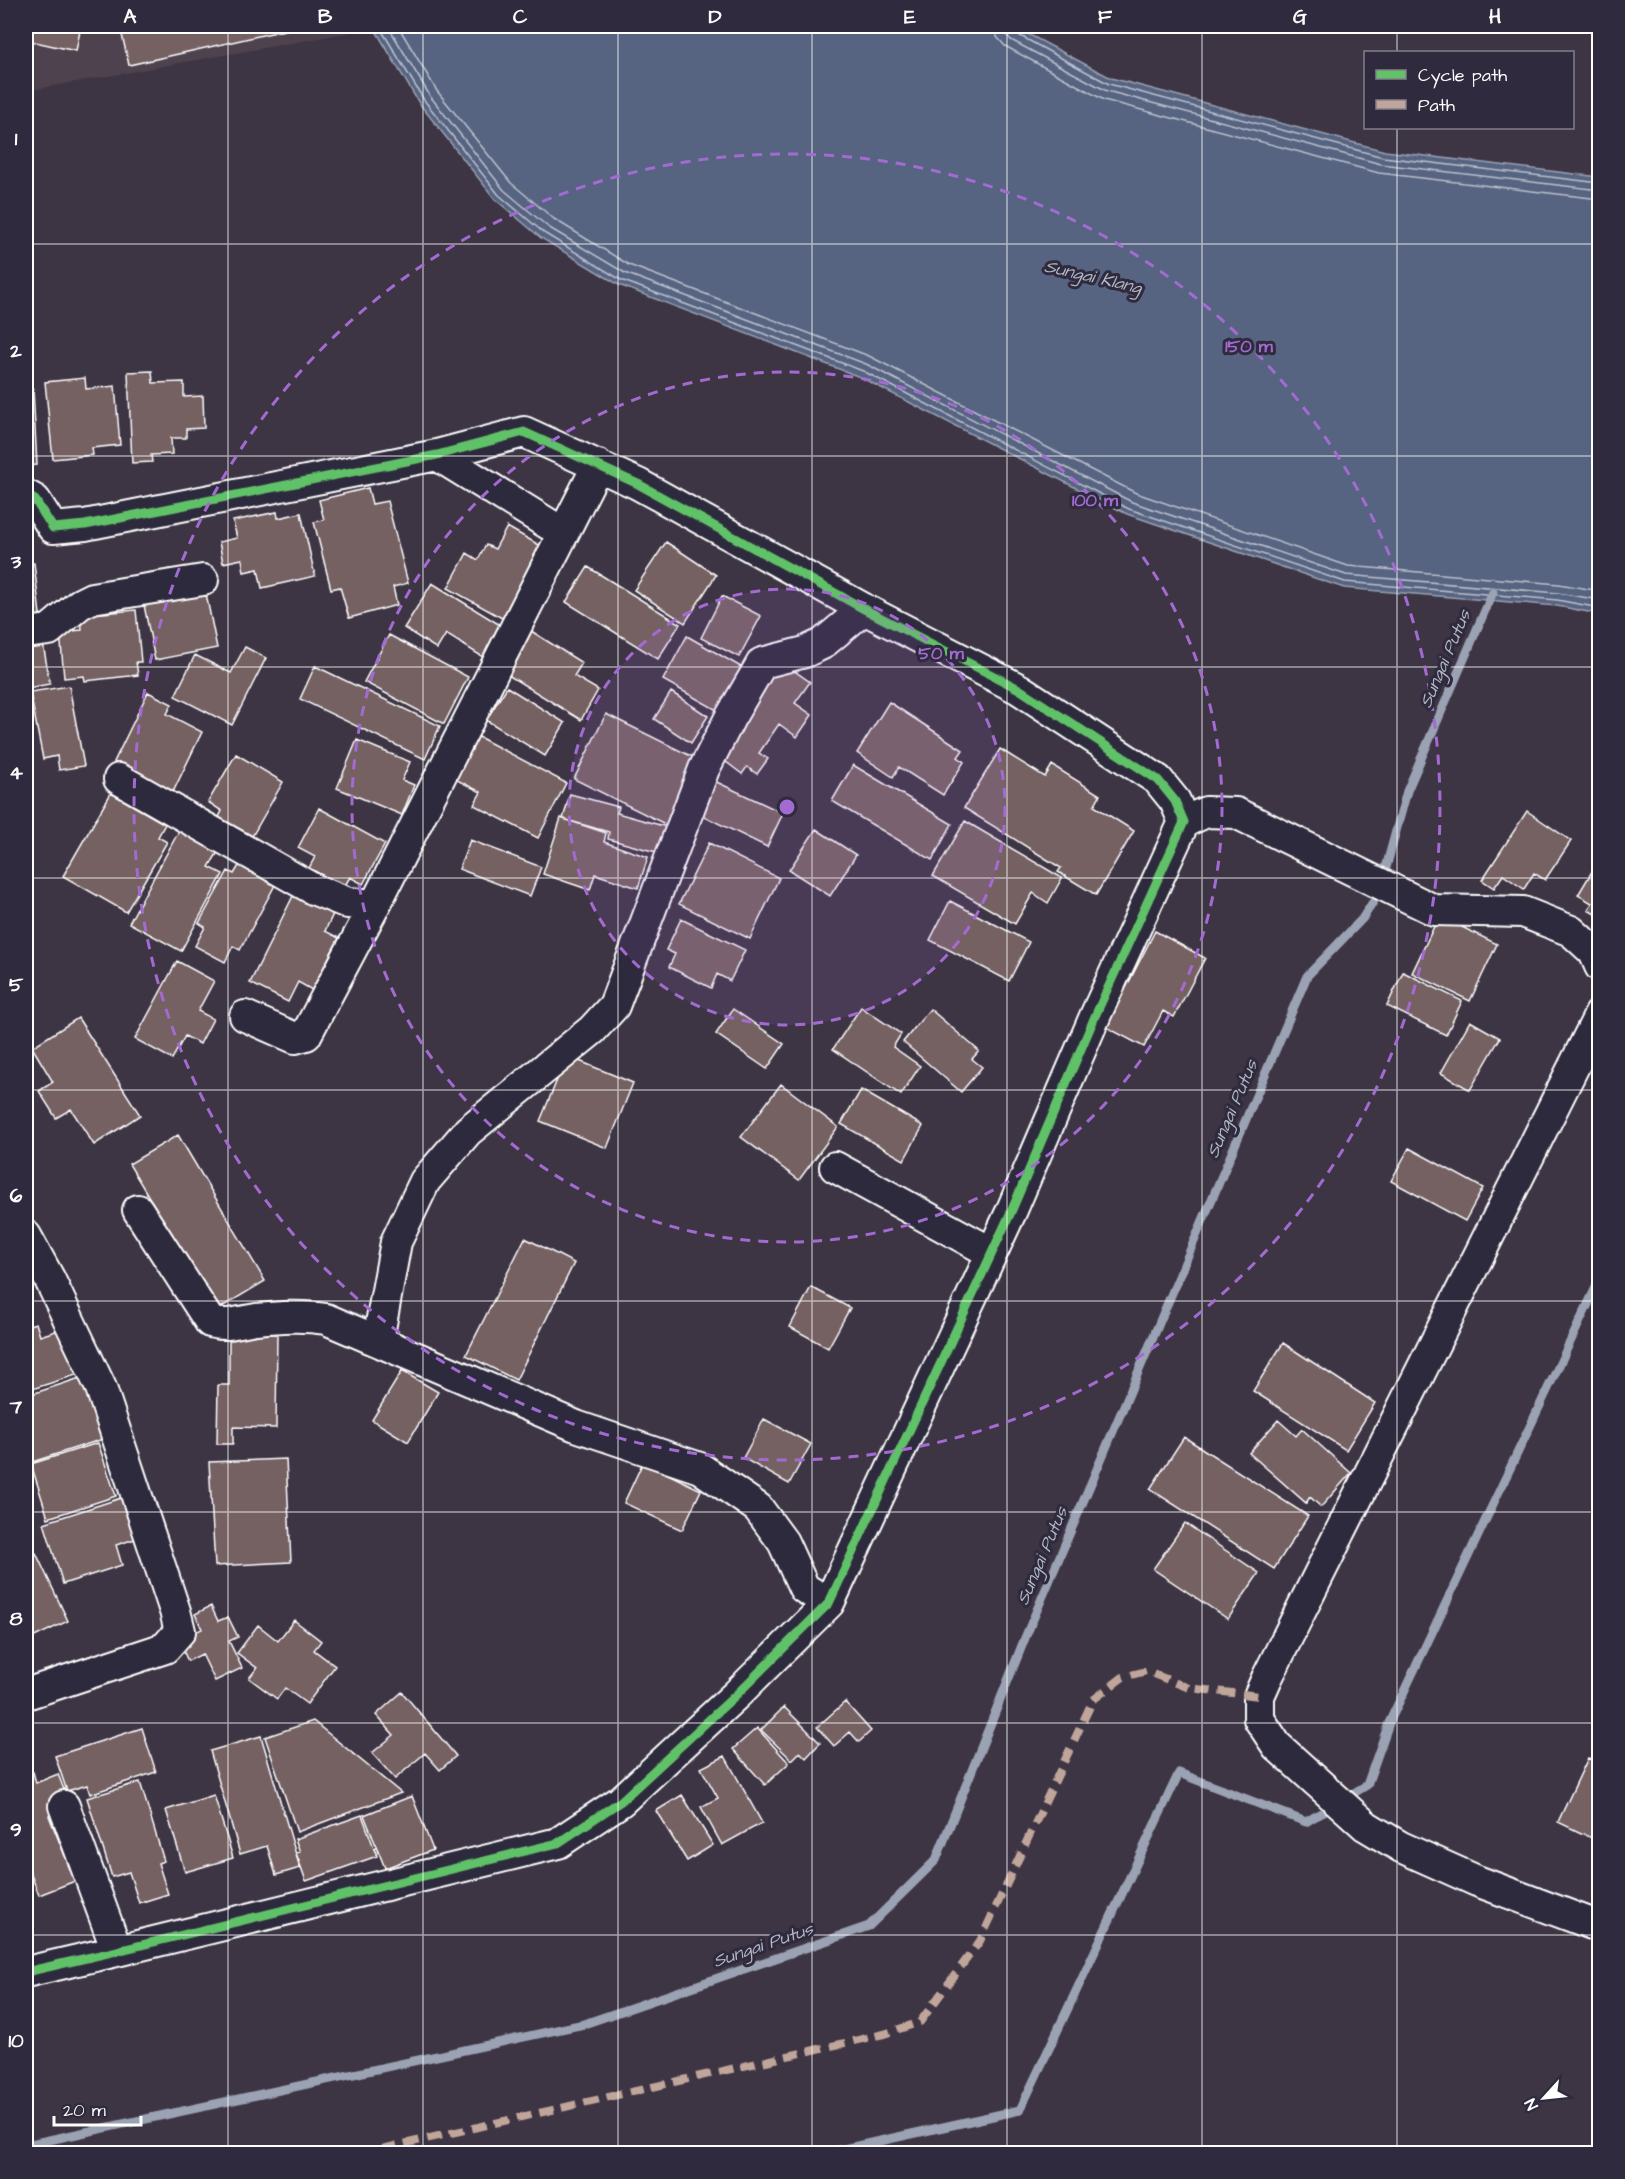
<svg xmlns="http://www.w3.org/2000/svg" width="1625" height="2179" viewBox="0 0 1625 2179" font-family="'Architects Daughter',sans-serif">
	<style>
		.built { fill: #4e424d }
		.water { fill: #576481; stroke: #9aa2b3; stroke-width: 1.5 }
		.lines { fill: none; stroke-linecap: round; stroke-linejoin: round }
		.shore { stroke: #bcc1cd; stroke-width: 1.5 }
		.stream { stroke: #9aa2b3; stroke-width: 9 }
		.building { fill: #756062; stroke: #fff; stroke-width: 1.5 }
		.minor-casing { stroke: #fff; stroke-width: 34 }
		.minor { stroke: #2f2a3d; stroke-width: 30 }
		.quiet { stroke: #c0a59a; stroke-width: 8; stroke-dasharray: 15 8; stroke-linecap: butt }
		.cycleway-casing { stroke: #2f2a3d; stroke-width: 13 }
		.cycleway { stroke: #61c268; stroke-width: 9 }
		.grid { fill: none; stroke: #fff; stroke-width: 1.5; stroke-opacity: 0.55 }
		.ring { fill: none; stroke: #a36bd2; stroke-width: 3; stroke-dasharray: 10 8 }
		.labels { text-anchor: middle; dominant-baseline: central; stroke-width: 6; stroke-linejoin: round; paint-order: stroke }
		.water-label { font-size: 18px; font-style: italic; fill: #b3b9c6; stroke: #2f2a3d }
		.centre { fill: #a36bd2; stroke: #2f2a3d; stroke-width: 3 }
		.ring-label { font-size: 18px; text-anchor: middle; font-weight: bold; fill: #a36bd2; stroke: #2f2a3d; stroke-width: 6; stroke-linejoin: round; paint-order: stroke }
		.neatline { fill: none; stroke: #fff; stroke-width: 2 }
		.grid-label { font-size: 20px; text-anchor: middle; font-weight: bold; fill: #fff }
	</style>
	<rect width="100%" height="100%" fill="#3d3544"/>
	<filter id="ink" filterUnits="userSpaceOnUse"><feTurbulence type="fractalNoise" baseFrequency=".0167" numOctaves="2"/><feDisplacementMap in="SourceGraphic" scale="12" xChannelSelector="R" yChannelSelector="G"/><feConvolveMatrix kernelMatrix="1 2 1 2 8 2 1 2 1" color-interpolation-filters="sRGB"/></filter>
	<g filter="url(#ink)">
		<path class="built" d="M26 26H373L374 28 26 91Z"/>
		<path class="water" d="M373 26H1013L1111 78 1385 151 1599 177V614L1557 606 1344 588 1127 514 860 377 619 285 541 238 495 199 419 103Z"/>
		<g class="lines">
			<path class="shore" d="M379 26 424 100 499 195 544 233 621 280 863 371 1129 509 1345 582 1557 600 1600 608
				M388 26 430 96 504 190 548 227 625 273 866 364 1132 502 1346 575 1558 593 1600 600
				M398 26 437 91 511 183 554 219 629 265 869 356 1136 493 1348 566 1559 584 1600 591
				M995 26 997 37 1005 46 1104 100 1379 173 1600 199
				M1004 26 1005 33 1011 40 1107 91 1381 164 1600 190
				M1012 26 1015 33 1109 84 1383 157 1600 183"/>
			<path class="stream" d="M26 2145 584 2024 869 1926 936 1860 1025 1638 1307 976 1362 919 1379 893 1407 791 1493 592
				M821 2154 1020 2110 1179 1773 1306 1822 1367 1785 1389 1723 1600 1279"/>
		</g>
		<path class="building" d="M26 26H81L76 51 26 40Z
			M120 26H303L129 65Z
			M152 371 153 383 184 382V397L203 396 204 428 186 429V438H171L172 454 151 455 152 462 132 463 128 372Z
			M85 378 86 389 115 386 120 445 92 448 93 455 53 459 45 382Z
			M33 389 37 465 26 466V390Z
			M368 488 372 504 387 501 408 583 393 587 397 605 349 618 340 587 331 589 314 522 324 520 319 500Z
			M277 512 278 518 301 513 315 576 262 588 258 569 244 572 242 559 223 563 219 542 237 538 233 521Z
			M507 527 548 550 509 622 448 588 467 553 478 560 486 545 495 549Z
			M666 542 716 575 685 623 634 590Z
			M34 563 41 623 26 625V564Z
			M588 567 680 624 658 659 566 602Z
			M432 583 505 628 486 659 446 634 437 649 404 628Z
			M205 589 217 648 155 660 143 600Z
			M722 596 761 616 739 657 701 638Z
			M136 610 141 662H136L138 675 85 681 84 676 64 678 60 632 82 630 81 615Z
			M528 629 582 663 574 676 598 690 581 720 503 672Z
			M389 635 468 677 444 724 364 682Z
			M687 636 748 671 724 714 663 680Z
			M42 638 50 684 27 688 26 641Z
			M245 647 266 658 232 725 175 696 195 655 231 673Z
			M779 660 810 682 795 703 812 715 797 737 779 724 759 753 768 759 757 774 747 767 742 774 713 752Z
			M315 666 440 726 425 759 300 699Z
			M69 686 84 766 59 770 57 756 43 759 30 692Z
			M507 687 565 723 545 756 486 720Z
			M148 692 172 704 167 714 202 732 173 792 114 762Z
			M671 692 708 716 691 743 654 719Z
			M889 702 963 750 958 757 964 762 943 795 899 767 893 777 857 753Z
			M606 714 699 760 667 825 574 779Z
			M477 736 566 783 538 838 474 805 481 792 455 779Z
			M357 740 410 762 402 780 414 785 402 815 337 788Z
			M1000 749 1045 777 1052 765 1100 795 1094 806 1134 831 1096 895 1058 872 1061 868 964 808Z
			M236 754 283 782 250 840 217 821 222 811 208 802Z
			M853 765 952 824 932 860 832 801Z
			M708 778 783 813 767 847 693 811Z
			M111 793 165 824 158 837 167 842 126 912 63 876Z
			M570 794 619 807 617 813 667 827 660 853 608 839 609 832 563 819Z
			M319 808 385 844 363 884 350 877 344 887 309 868 315 857 298 848Z
			M1527 811 1571 841 1545 880 1534 873 1524 889 1503 875 1494 888 1482 880Z
			M561 818 606 833 604 842 648 857 638 888 595 874 590 890 543 874Z
			M965 821 1062 878 1048 903 1033 893 1015 924 933 876Z
			M816 829 856 855 830 896 789 870Z
			M179 831 218 852 209 867 223 874 181 951 129 923Z
			M470 840 541 867 530 896 459 869Z
			M709 843 779 878 750 939 679 904Z
			M1600 858V917L1588 910 1592 903 1578 895Z
			M240 864 275 885 240 950 233 946 225 962 195 946 205 927 199 923 228 871 234 874Z
			M294 894 333 914 325 931 339 938 312 990 298 982 288 1002 250 983Z
			M950 901 1029 942 1009 981 930 940Z
			M1439 916 1497 944 1470 1001 1412 973Z
			M681 919 745 950 730 981 717 974 711 988 669 967 675 954 666 950Z
			M1155 931 1205 958 1174 1017 1163 1011 1144 1047 1106 1027Z
			M177 961 214 981 198 1011 213 1019 200 1044 185 1036 172 1059 135 1039Z
			M1403 972 1462 1001 1446 1035 1387 1006Z
			M861 1007 901 1034 893 1047 920 1066 901 1095 833 1049Z
			M733 1009 784 1044 767 1069 716 1034Z
			M930 1009 979 1051 972 1059 982 1067 961 1092 903 1042Z
			M78 1018 140 1115 94 1145 71 1109 56 1118 39 1091 53 1082 32 1047Z
			M1470 1021 1500 1038 1470 1090 1441 1073Z
			M567 1056 633 1083 607 1148 540 1121Z
			M781 1084 838 1127 799 1180 741 1137Z
			M861 1090 923 1126 904 1160 841 1124Z
			M178 1135 265 1281 217 1310 129 1164Z
			M1409 1148 1483 1188 1465 1221 1391 1181Z
			M525 1238 574 1263 516 1380 466 1355Z
			M811 1287 850 1308 828 1348 790 1327Z
			M36 1323 40 1336 68 1327 82 1373 26 1391V1326Z
			M229 1333 277 1334 276 1428 233 1427V1444H217L218 1385H229Z
			M1283 1343 1375 1403 1346 1450 1253 1391Z
			M402 1371 438 1392 408 1442 372 1420Z
			M83 1377 103 1439 26 1464V1396Z
			M764 1419 811 1444 789 1484 743 1458Z
			M1278 1420 1296 1436 1302 1429 1351 1473 1321 1507 1310 1497 1306 1503 1249 1453Z
			M1184 1437 1308 1516 1274 1569 1150 1489Z
			M98 1443 116 1496 48 1518 31 1464Z
			M286 1459 291 1562 215 1566 209 1462Z
			M643 1462 701 1490 682 1530 624 1503Z
			M124 1497 138 1538 116 1545 122 1565 63 1584 44 1523Z
			M1185 1523 1259 1573 1228 1619 1153 1569Z
			M26 1546 30 1556 36 1553 68 1621 26 1641Z
			M211 1606 218 1621 228 1617 238 1637 229 1641 242 1668 215 1681 202 1654 188 1661 178 1640 202 1629 195 1614Z
			M294 1620 321 1641 314 1650 335 1666 307 1704 285 1688 277 1699 249 1678 257 1668 237 1653 258 1625 278 1641Z
			M402 1692 456 1756 440 1770 425 1753 395 1779 372 1753 394 1735 376 1715Z
			M845 1702 871 1731 859 1742 850 1732 834 1746 817 1727Z
			M784 1707 820 1743 806 1758 800 1752 792 1760 761 1730Z
			M313 1721 401 1793 297 1832 265 1737Z
			M142 1728 156 1772 90 1794 87 1785 67 1791 55 1756Z
			M757 1728 789 1763 765 1785 733 1749Z
			M261 1736 300 1868 276 1875 267 1846 240 1854 210 1751Z
			M725 1756 762 1823 722 1845 701 1807 718 1798 701 1768Z
			M1588 1758 1600 1763V1842L1558 1822Z
			M33 1772 36 1783 58 1774 71 1808 49 1816 75 1881 39 1895 26 1862V1775Z
			M140 1782 164 1861 158 1863 168 1894 139 1903 129 1872 112 1877 87 1798Z
			M214 1795 233 1858 185 1872 166 1810Z
			M682 1795 713 1845 687 1861 656 1811Z
			M412 1796 433 1850 385 1868 364 1815Z
			M362 1815 377 1856 306 1881 296 1853 300 1852 295 1839Z"/>
		<g class="lines">
			<g class="minor-casing">
				<path id="minor" d="M437 455 563 533
					M26 495 35 500 53 528 85 525 437 455 524 432 638 484 864 609 1019 689 1158 780 1175 801 1184 822 1096 1014 1011 1212 829 1603 737 1694 621 1801 558 1843 117 1951 26 1972
					M26 633 49 630 80 604 92 598 203 580
					M119 779 313 889 348 903 375 905 598 465
					M1184 822 1206 812 1236 813 1434 910 1523 912 1571 931 1594 952 1600 966
					M1600 1014 1267 1678 1259 1696V1719L1277 1746 1366 1826 1401 1847 1477 1881 1600 1927
					M245 1016 295 1038 306 1035 375 905
					M835 1167 992 1253
					M138 1210 210 1322C229 1327 236 1322 256 1319 279 1317 302 1315 326 1319L576 1426 700 1468 758 1508 783 1542 804 1588 829 1603
					M26 1236 50 1280 101 1388 175 1611 180 1631 165 1648 26 1694
					M378 1340 396 1242 425 1181 468 1131 592 1030 614 1006 704 769 730 718 762 663 805 652 822 644 864 609
					M64 1806 117 1951"/>
			</g>
			<use href="#minor" class="minor"/>
			<path class="quiet" d="M360 2154 884 2034 920 2022 980 1941 1093 1700 1123 1677 1146 1671 1189 1688 1259 1696"/>
			<g class="cycleway-casing">
				<path id="cycleway" d="M26 495 35 500 53 528 85 525 437 455 524 432 638 484 864 609 1019 689 1158 780 1175 801 1184 822 1096 1014 1011 1212 829 1603 737 1694 621 1801 558 1843 117 1951 26 1972"/>
			</g>
			<use href="#cycleway" class="cycleway"/>
		</g>
	</g>
	<path class="grid" d="M228 26V2154M423 26V2154M618 26V2154M812 26V2154M1007 26V2154M1202 26V2154M1397 26V52M1397 128V2154M26 244H1600M26 456H1600M26 667H1600M26 878H1600M26 1090H1600M26 1301H1600M26 1512H1600M26 1723H1600M26 1935H1600"/>
	<circle cx="787" cy="807" r="218" fill="#a36bd2" fill-opacity=".12"/>
	<g class="ring">
		<circle cx="787" cy="807" r="218"/>
		<circle cx="787" cy="807" r="435"/>
		<circle cx="787" cy="807" r="653"/>
	</g>
	<g class="labels">
		<g class="water-label">
			<text transform="translate(1093 277) rotate(13)">Sungai Klang</text>
			<text transform="translate(1445 659) rotate(-67)">Sungai Putus</text>
			<text transform="translate(1232 1109) rotate(-67)">Sungai Putus</text>
			<text transform="translate(1042 1556) rotate(-67)">Sungai Putus</text>
			<text transform="translate(763 1945) rotate(-19)">Sungai Putus</text>
		</g>
	</g>
	<circle cx="787" cy="807" r="9" class="centre"/>
	<g class="ring-label">
		<text x="1249" y="352">150 m</text>
		<text x="1095" y="506">100 m</text>
		<text x="941" y="659">50 m</text>
	</g>
	<rect width="1625" height="2179" fill="none" stroke="#2f2a3d" stroke-width="66"/>
	<rect x="1364" y="51" width="210" height="78" fill="#2f2a3d" stroke="#827f8b" stroke-width="1.5"/>
	<rect x="1376" y="70" width="30" height="9" fill="#61c268" stroke="#827f8b" stroke-width="1.5"/>
	<text x="1418" y="81" font-size="18" fill="#ffffff">Cycle path</text>
	<rect x="1376" y="100" width="30" height="9" fill="#c0a59a" stroke="#827f8b" stroke-width="1.5"/>
	<text x="1418" y="111" font-size="18" fill="#ffffff">Path</text>
	<g transform="translate(1544 2098) rotate(243)" stroke="#2f2a3d" stroke-width="4.5" paint-order="stroke">
	<path d="M0-4.5L10 22L0 15L-10 22Z" fill="#ffffff"/>
	<text y="-9" font-size="16" font-weight="bold" text-anchor="middle" fill="#ffffff">N</text>
	</g>
	<path d="M54 2116v9h87v-9" fill="none" stroke="#ffffff" stroke-width="3"/>
	<text x="63" y="2116" font-size="18" fill="#ffffff" stroke="#2f2a3d" stroke-width="4.5" paint-order="stroke">20 m</text>
	<rect x="33" y="33" width="1559" height="2113" class="neatline"/>
	<g class="grid-label">
		<text x="130" y="23">A</text>
		<text x="325" y="23">B</text>
		<text x="520" y="23">C</text>
		<text x="715" y="23">D</text>
		<text x="910" y="23">E</text>
		<text x="1105" y="23">F</text>
		<text x="1300" y="23">G</text>
		<text x="1495" y="23">H</text>
		<text x="16" y="145">1</text>
		<text x="16" y="357">2</text>
		<text x="16" y="568">3</text>
		<text x="16" y="779">4</text>
		<text x="16" y="991">5</text>
		<text x="16" y="1202">6</text>
		<text x="16" y="1413">7</text>
		<text x="16" y="1625">8</text>
		<text x="16" y="1836">9</text>
		<text x="16" y="2047">10</text>
	</g>
</svg>
